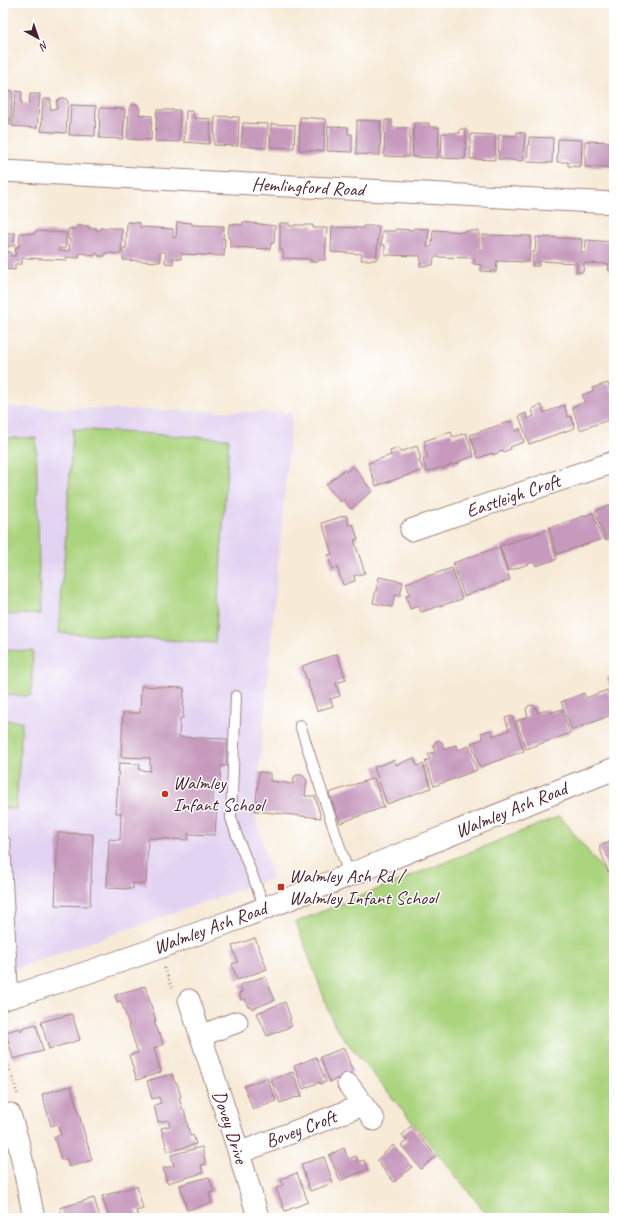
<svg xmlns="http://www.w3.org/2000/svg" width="617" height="1221" viewBox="0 0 617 1221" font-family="Caveat,sans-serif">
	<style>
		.built { fill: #e3d3f2 }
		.green { fill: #abd47e; stroke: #7a7a54 }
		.building { fill: #c699bd }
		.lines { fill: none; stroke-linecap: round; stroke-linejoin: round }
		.service-casing { stroke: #a08481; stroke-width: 12 }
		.minor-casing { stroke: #a08481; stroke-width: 23 }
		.tertiary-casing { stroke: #a08481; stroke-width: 24 }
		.path { stroke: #a08481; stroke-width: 2.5; stroke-dasharray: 1 3; stroke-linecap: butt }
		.service { stroke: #fff; stroke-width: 10 }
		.minor { stroke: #fff; stroke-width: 21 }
		.tertiary { stroke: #fff; stroke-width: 22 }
		.poi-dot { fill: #c8321e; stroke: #fff; stroke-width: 1.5 }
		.labels { text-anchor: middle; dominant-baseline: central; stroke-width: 3; stroke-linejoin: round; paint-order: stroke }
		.street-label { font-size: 19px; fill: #4a1f2b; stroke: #fff }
		.poi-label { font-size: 19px; fill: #4a1f2b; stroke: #fff; text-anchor: start }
	</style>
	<rect width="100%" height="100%" fill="#fff"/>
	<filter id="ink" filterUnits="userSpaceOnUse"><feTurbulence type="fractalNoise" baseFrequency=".025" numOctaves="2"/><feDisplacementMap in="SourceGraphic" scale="8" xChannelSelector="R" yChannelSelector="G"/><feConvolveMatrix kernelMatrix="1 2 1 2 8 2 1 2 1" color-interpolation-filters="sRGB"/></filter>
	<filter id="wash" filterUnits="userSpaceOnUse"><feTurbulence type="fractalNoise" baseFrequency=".012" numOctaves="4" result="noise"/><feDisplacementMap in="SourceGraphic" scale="16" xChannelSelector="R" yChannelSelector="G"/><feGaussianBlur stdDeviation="0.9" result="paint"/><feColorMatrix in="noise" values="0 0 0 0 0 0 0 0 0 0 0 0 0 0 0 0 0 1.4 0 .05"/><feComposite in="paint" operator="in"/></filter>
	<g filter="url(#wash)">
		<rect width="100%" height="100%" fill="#f7ead7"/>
		<path class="built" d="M3 407 292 413 255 815 272 878 20 967 3 972Z"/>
		<path class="green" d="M73 429 229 439 215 643 59 633Z
			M3 438H36L40 614 3 615Z
			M3 650 33 651 31 696 3 695Z
			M3 720 22 721 16 809 3 808Z
			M560 816 614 884V1218H490L335 1027 296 922Z"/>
		<g id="blocks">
			<path class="building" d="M6 90 13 91 10 125 3 124V94H5Z
				M16 91 22 92 21 103 29 104 30 94H40L37 128 12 126Z
				M60 98H65L68 101 66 133 41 131 43 99H51L50 109H57V101Z
				M133 104 138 105 140 110 139 115 152 116 151 140 127 139 129 109Z
				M71 105 96 106 95 136 69 135Z
				M100 108 125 109 123 139 99 138Z
				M157 110H180L179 142 155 141Z
				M186 111H193V118L211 119 209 144 184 142Z
				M215 116 239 117 238 146 214 145Z
				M300 117 325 119 324 151 299 150Z
				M357 120 381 121 380 155 356 154Z
				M385 120H392V128H410L409 157 384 156Z
				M243 123 268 124 266 148 241 146Z
				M414 123H429V127H439L438 158 412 157Z
				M271 124 295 125 294 148 270 147Z
				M328 126 348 127V134H352V152L327 151Z
				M460 129H466L465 159 441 158 442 133H460Z
				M517 132 525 133 523 161 498 159 499 135 517 136Z
				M471 134 495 135V160L470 159Z
				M529 137 553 138 552 163 527 162Z
				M558 139 582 140 581 167 568 166V162H557Z
				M585 141 612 142 614 150V167H585Z
				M127 222 140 223V227L173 229V238H174L176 237 177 222 192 223V225L224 226 223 239H225L224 256 181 254V259L173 258V264L165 263 166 252H160V262L123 260V248H126Z
				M243 222 275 226 274 243H271L270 249 230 247V238H228L229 224 243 225Z
				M280 223H289V226H294V225H313V228H327L325 260H318V262H311V259L283 258V250H280Z
				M76 226H89V229H90V228H97L96 230H100V228H122L121 254 105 253V256H98V254L97 253H95V256L88 255V254L79 253V258L67 257V260L22 258V264H15V270L5 269 6 262 3 261V233H15L14 246H8L7 252H11V256H15L16 247H19L20 233 35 234V231L66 233V248H59V251H69L70 239H68V229H76Z
				M363 226H379L376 260H361L362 254 331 252 332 227 363 228Z
				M414 228 429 229 427 247H432L433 230 465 232V231H479V250H482V235L531 236 529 262 497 261 496 272 481 271V265L474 264V258L434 257 433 265H430L429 266H420L421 256 385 255V245H381L382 231H395L396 229 413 230Z
				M536 237 582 239 581 253H585L586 240 614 242V270H608L609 264 584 263 583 272H576L577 263 539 261V266H532L533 252H535Z
				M608 383 611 393 614 392V418L580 430 572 407 585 402 582 395 593 391 592 388Z
				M541 405 544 413 564 405 568 417 571 416 575 428 529 444 519 416 526 413 527 419 534 416 532 409Z
				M511 421 515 431 520 429 524 442 510 447 511 449 503 452V450L499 451 500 452 493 455V453L478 458 470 435Z
				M451 432 453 437 466 433 474 456 459 461V463L453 465 452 464H450L449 465 450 466 442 469V467L427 472 423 460 428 458 424 447 426 446 424 441Z
				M417 446 421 459H419L423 470 376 486 368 463 391 455 390 451 398 448 400 452Z
				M353 466 372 491 351 509 343 500 341 502 326 485 344 470 346 472Z
				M614 504V537L605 540 595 511Z
				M593 513 602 539 557 554 549 528Z
				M346 515 349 525 353 524 358 539 354 540 365 573 354 576 355 581 343 585 337 567 332 569 328 555 332 554 322 523Z
				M547 530 557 559 536 566 534 562 508 571 500 546Z
				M499 547 510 580 464 596 453 563Z
				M452 568 462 599 421 612 419 606 410 609 406 595 410 594 406 583Z
				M379 577 403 582 400 596 395 595 392 607 373 603Z
				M337 654 346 680 336 683 340 696 330 699 333 706 317 711 302 666Z
				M614 676V698L607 678Z
				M141 686 184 688 183 718H180L179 737 227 739 226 766H221L220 784 213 783V804H217L215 835 188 834V840L148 838 146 884 133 883V889L107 888 109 839 120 840 121 813H116L119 763 140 764 139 770 150 771V758L121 757 123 713H140Z
				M607 690 614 709V714L572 730 561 702 584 693 586 698Z
				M532 705 535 706 538 713 549 709 550 713 562 709 570 733 526 749 516 721 528 717 526 710 528 706Z
				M512 716 524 751 480 767 471 743 483 739 481 733 491 730 493 736 509 730 505 718Z
				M438 740 442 742 444 750 456 745 458 750 469 746 477 770 434 786 425 761 430 759 428 754 435 752 433 746 435 742Z
				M414 758 417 766 423 764 431 788 387 804 374 767 395 760 396 765Z
				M259 772 270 773V781L293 784 294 777 297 775H302L307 780 305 796H315L321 818 255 811Z
				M374 778 384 807 340 823 329 793Z
				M58 833 93 834 90 906 55 905Z
				M614 837V870L608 872 599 846 611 842 610 838Z
				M255 938 267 969 237 980 232 964 238 962 232 946Z
				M265 976 275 1000 252 1009 251 1006 248 1007 245 999 241 1000 239 993 242 992 240 985Z
				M145 986 156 1021H154L158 1034 160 1033 163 1045 154 1048 161 1072 137 1080 129 1055 138 1053 121 1001 117 1002 115 995Z
				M285 1002 291 1019 289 1020 292 1026 267 1036 257 1013Z
				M72 1014 80 1040 49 1049 41 1022Z
				M36 1024 43 1051 13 1059 6 1032 20 1028 21 1031 23 1030 22 1028Z
				M344 1048 353 1072 330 1082 320 1057Z
				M316 1057 326 1082 320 1084V1082L303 1089 294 1066Z
				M293 1072 302 1096 296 1098V1097L280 1103 271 1080Z
				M172 1074 175 1083H177L181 1097 179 1098 183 1110 184 1109 190 1136 193 1135 196 1144 168 1152 161 1128 170 1126 168 1120 158 1122 154 1105 161 1103 159 1097 152 1099 147 1081Z
				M267 1078 276 1101 253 1110 244 1086Z
				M71 1086 92 1160 69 1167 67 1159 61 1160 54 1137 61 1135 57 1124 51 1126 42 1094Z
				M411 1126 436 1156 421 1169 401 1145 407 1141 402 1135Z
				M393 1145 412 1167 394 1182 379 1164 380 1163 377 1160Z
				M202 1147 206 1164 201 1165 203 1173 167 1183 163 1168 174 1166 171 1155Z
				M344 1148 348 1159 356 1156 358 1162 364 1160 368 1169 340 1181 329 1155Z
				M324 1157 333 1183 310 1191 301 1164Z
				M297 1173 308 1202 285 1211 276 1188 283 1185 281 1179Z
				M209 1177 214 1192 209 1193 212 1203 187 1210 180 1185Z
				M137 1186 143 1209 136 1211 138 1215 128 1218H109L102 1196Z
				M94 1198 100 1218H63L60 1208Z"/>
		</g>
	</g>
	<g filter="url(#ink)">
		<use href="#blocks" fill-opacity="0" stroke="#a08481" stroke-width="1"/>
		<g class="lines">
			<g class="service-casing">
				<path id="service" d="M236 696 231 818 237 836 265 908
					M300 725 349 875
					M5 842 13 996"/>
			</g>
			<g class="minor-casing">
				<path id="minor" d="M3 171 614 203
					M411 530 614 462
					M189 1000 239 1153 257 1213 259 1218
					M200 1036 237 1022
					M348 1084 374 1120
					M10 1114 19 1145 34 1218
					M239 1153 363 1105"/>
			</g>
			<g class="tertiary-casing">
				<path id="tertiary" d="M3 999C212 937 411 848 614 769"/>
			</g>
			<path class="path" d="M164 968 173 989
				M3 1047 18 1096"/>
			<use href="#service" class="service"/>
			<use href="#minor" class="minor"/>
			<use href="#tertiary" class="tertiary"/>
		</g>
	</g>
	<g class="poi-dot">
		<circle cx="165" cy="794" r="4"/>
		<rect x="277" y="883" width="8" height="8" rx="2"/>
	</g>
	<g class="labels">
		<g class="street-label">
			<text transform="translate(308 187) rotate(3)">Hemlingford Road</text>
			<text transform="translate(513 496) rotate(-19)">Eastleigh Croft</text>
			<text transform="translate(511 810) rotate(-22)">Walmley Ash Road</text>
			<text transform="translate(210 928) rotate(-20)">Walmley Ash Road</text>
			<text transform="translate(230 1127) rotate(72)">Dovey Drive</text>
			<text transform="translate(301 1129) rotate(-21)">Bovey Croft</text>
		</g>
		<g class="poi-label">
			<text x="173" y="783">Walmley<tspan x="173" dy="22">Infant School</tspan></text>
			<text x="289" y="876">Walmley Ash Rd /<tspan x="289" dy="22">Walmley Infant School</tspan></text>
		</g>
	</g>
	<rect width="617" height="1221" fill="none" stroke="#fff" stroke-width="16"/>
	<g transform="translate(38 38) rotate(140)" stroke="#ffffff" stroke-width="3" paint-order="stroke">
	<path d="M0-3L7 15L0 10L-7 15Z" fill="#4a1f2b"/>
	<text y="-6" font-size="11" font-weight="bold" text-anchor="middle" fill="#4a1f2b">N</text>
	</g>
</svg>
